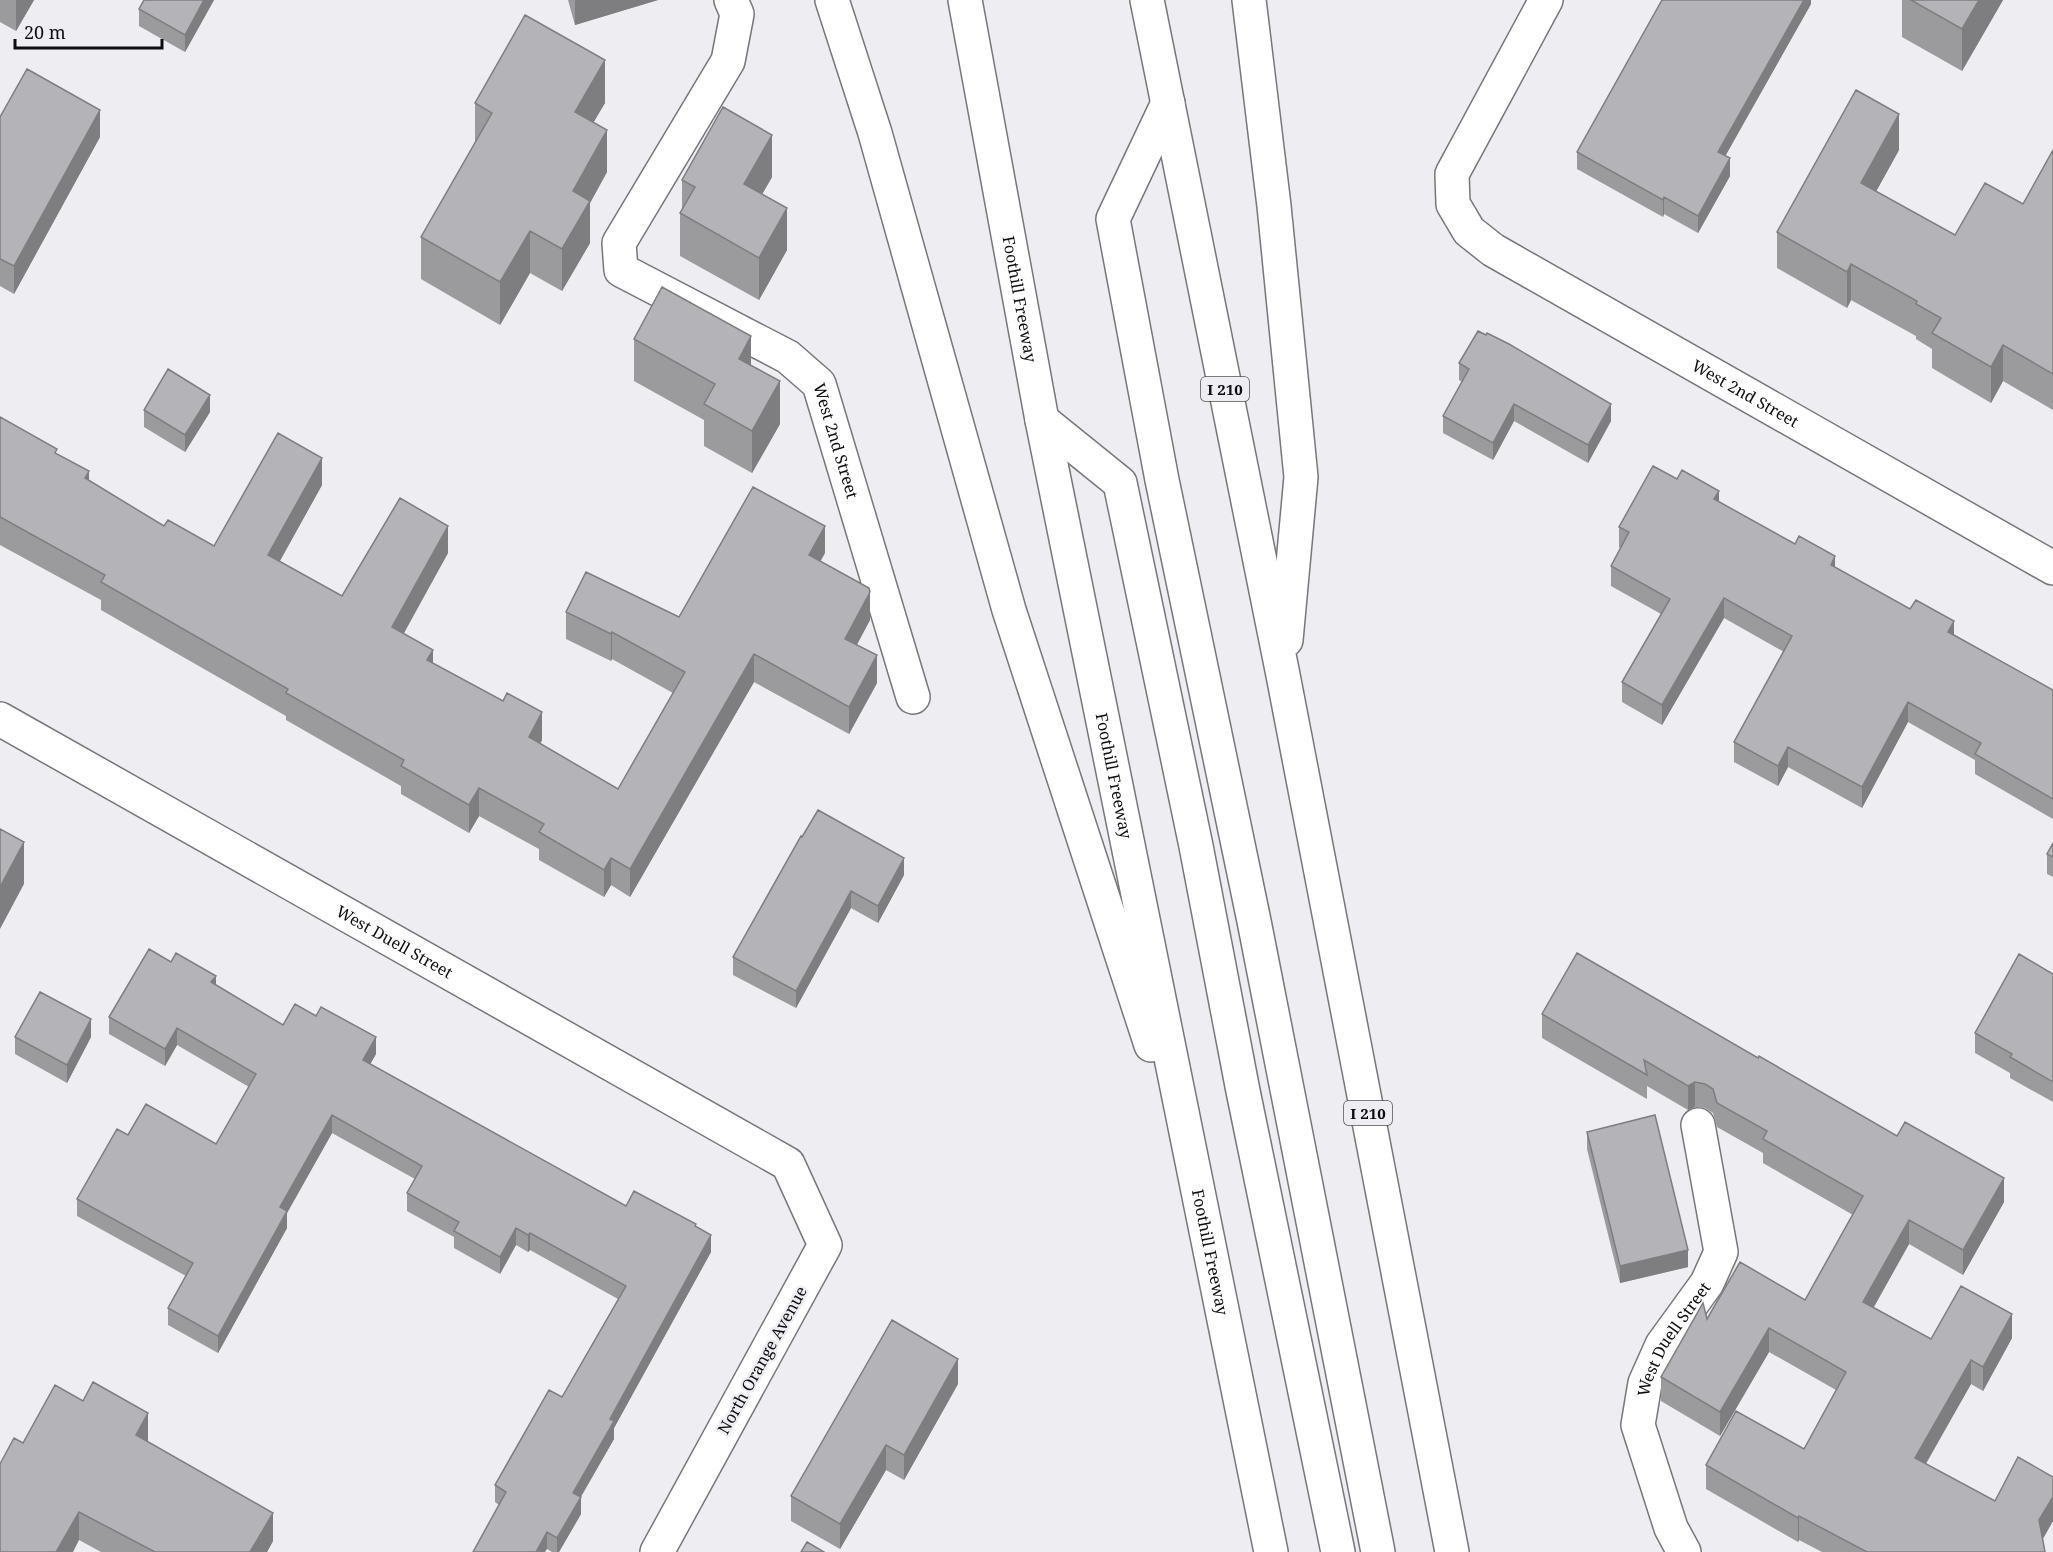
<svg xmlns="http://www.w3.org/2000/svg" width="2053" height="1552" viewBox="0 0 2053 1552" font-family="'Noto Serif',serif">
	<style>
		.lines { fill: none; stroke-linecap: round; stroke-linejoin: round }
		.street-casing { stroke: #77767a; stroke-width: 36 }
		.highway-casing { stroke: #77767a; stroke-width: 36 }
		.street { stroke: #fff; stroke-width: 33 }
		.highway { stroke: #fff; stroke-width: 33 }
		.wall { fill: #9b9a9d }
		.shaded-wall { fill: #7e7d80 }
		.building { fill: #b4b3b7; stroke: #7e7d80; stroke-width: 1.5 }
		.labels { text-anchor: middle; dominant-baseline: central; stroke-width: 5; stroke-linejoin: round; paint-order: stroke }
		.shield { fill: #eeedf2; stroke: #505052; stroke-width: 1.5 }
		.shield-label { font-size: 15px; font-weight: bold; fill: #0d0c0e }
		.street-label { font-size: 16px; fill: #0d0c0e; stroke: #eeedf2 }
	</style>
	<rect width="100%" height="100%" fill="#eeedf2"/>
	<g class="lines">
		<g class="street-casing">
			<g id="street">
				<path id="s1" d="M731 0 737 14 728 61 619 243 621 270 788 357 819 384 913 697"/>
				<path id="s2" d="M1546 0 1452 174 1453 204 1469 231 1493 250 2053 568"/>
				<path id="s3" d="M0 719 788 1164 825 1245 657 1552"/>
				<path id="s4" d="M1684 1552 1671 1528 1638 1425 1645 1383 1662 1345 1707 1283 1721 1252 1698 1125"/>
			</g>
		</g>
		<g class="highway-casing">
			<g id="highway">
				<path d="M832 0 875 133 1009 610 1151 1045"/>
				<path id="s5" d="M965 0 1042 420 1271 1552"/>
				<path d="M1147 0 1283 675 1452 1552"/>
				<path d="M1249 0 1274 206 1301 477 1286 640"/>
				<path d="M1168 103 1113 219 1162 480 1254 921 1378 1552"/>
				<path d="M1042 420 1120 483 1196 846 1243 1091 1338 1552"/>
			</g>
		</g>
		<use href="#street" class="street"/>
		<use href="#highway" class="highway"/>
	</g>
	<path class="wall" d="M0 0H34L16 31 0 22Z
		M214 0 185 52 139 26V9Z
		M568 0H658L575 25Z
		M1811 0V4L1725 156 1730 176 1698 233 1664 214 1663 217 1577 169V152Z
		M1902 0H2003L1962 71 1902 37Z
		M475 103H605L593 122 607 172 590 203V243L562 291 530 273 500 325 421 279V237L475 143Z
		M0 117 100 137 14 294 0 286Z
		M1899 150 1876 191 1955 235 2023 204 2053 150V410L2003 381 1991 403 1932 368V349L1916 339V336L1851 300 1847 308 1777 268V232Z
		M772 177 762 194 787 250 759 300 680 256V213L682 211V180Z
		M634 339 751 366 780 424 752 473 704 446V420L634 381Z
		M1459 363 1611 421 1588 463 1514 421 1493 460 1443 433V416L1462 382 1459 380Z
		M144 410 210 412 185 452 144 427Z
		M0 417 57 455 89 480 164 526 214 546 322 485 280 561 342 596 448 553 403 633 433 663 542 740 540 744 618 789 673 693 612 659 611 661 566 639V612L679 617 825 553 820 561 870 620 857 645 877 683 849 734 754 682 630 897 611 885 604 897 539 860V849L479 816 469 833 401 794V786L286 720V716L101 610V600L0 545Z
		M1719 502 2053 690V819L1975 774V760L1908 722 1862 808 1788 767 1778 786 1734 762V742L1784 652 1724 618 1662 725 1622 702V682L1661 614 1611 586V566L1620 548 1619 547V527Z
		M801 836 904 875 878 923 851 908 796 1008 733 975V957Z
		M2053 843V877L2047 874V854Z
		M171 962 216 985 283 1025 376 1054 370 1064 626 1206 696 1227 711 1252 614 1428V1439L581 1497V1514L559 1552H552L547 1549 499 1505 495 1502V1485L562 1397 618 1299 530 1250 528 1252 516 1245 500 1274 454 1248V1237L407 1211V1193L415 1179 332 1133 287 1213V1228L218 1353 168 1325V1308L186 1276 77 1216V1199L128 1135 216 1144 249 1087 177 1045 165 1066 109 1034V1017Z
		M2053 974V1102L2010 1078V1073L1975 1053V1033Z
		M1542 1014 2004 1202 1963 1275 1909 1244 1874 1307 1931 1339 2012 1338 1983 1391 1971 1384 1926 1464 1995 1501 2053 1477V1521L2043 1539 2045 1552H1822L1799 1540 1798 1542 1706 1489V1465L1804 1449 1836 1390 1769 1352 1720 1436 1661 1401V1377L1707 1319 1805 1300 1853 1215 1763 1163V1153L1717 1127 1713 1113 1705 1108 1695 1107 1688 1110 1647 1086V1099L1542 1038Z
		M15 1037H91L67 1083 15 1054Z
		M1587 1132 1688 1267 1620 1283 1587 1149Z
		M958 1384 904 1480 886 1470 840 1549 791 1521V1496Z
		M148 1441V1442L273 1541 267 1552H101L79 1540 23 1443Z"/>
	<path class="shaded-wall" d="M16 0H34L16 31Z
		M204 0H214L185 52V35Z
		M575 0H658L575 25Z
		M1804 0H1811V4L1718 169V152Z
		M1979 0H2003L1962 71V29Z
		M605 60V103L575 154V112Z
		M100 110V137L14 294V266Z
		M1899 114V150L1861 219V183Z
		M607 130V172L590 203V243L562 291V249L573 191Z
		M772 135V177L744 226V184Z
		M1730 158V176L1698 233V216Z
		M1664 197V214L1663 217V200Z
		M787 208V250L759 300V258Z
		M530 231V273L500 325V282Z
		M1851 264V300L1847 308V272Z
		M751 336V378L739 359Z
		M2003 345V381L1991 403V367Z
		M780 381V424L752 473V431Z
		M210 395V412L185 452V435Z
		M1514 404V421L1493 460V443Z
		M1611 404V421L1588 463V445Z
		M322 458V485L268 582V555Z
		M89 471V499L85 478Z
		M1719 491V511L1714 499Z
		M448 526V553L392 655V627Z
		M825 526V553L809 582V555Z
		M1835 556V577L1831 565Z
		M870 592V620L845 666V639Z
		M1724 598V618L1662 725V705Z
		M1954 621V642L1948 632Z
		M612 632V659L611 661V634Z
		M433 650V677L427 660Z
		M754 654V682L630 897V869Z
		M877 655V683L849 734V707Z
		M1908 702V722L1862 808V787Z
		M542 712V740L529 765V737Z
		M1788 747V767L1778 786V766Z
		M479 788V816L469 833V805Z
		M24 842V884L0 929V887Z
		M611 858V885L604 897V870Z
		M904 858V875L878 923V906Z
		M851 891V908L796 1008V991Z
		M216 976V993L211 982Z
		M91 1019V1037L67 1083V1065Z
		M177 1028V1045L165 1066V1049Z
		M376 1037V1054L363 1077V1060Z
		M1695 1082V1107L1688 1110V1086Z
		M332 1115V1133L287 1213V1228L218 1353V1336L280 1207Z
		M2004 1178V1202L1963 1275V1250Z
		M1909 1220V1244L1863 1326V1302Z
		M516 1228V1245L500 1274V1257Z
		M530 1233V1250L528 1252V1235Z
		M711 1235V1252L614 1428V1439L573 1510V1493L610 1419Z
		M1688 1250V1267L1620 1283V1266Z
		M2012 1314V1338L1983 1391V1367Z
		M1769 1328V1352L1720 1436V1412Z
		M958 1359V1384L904 1480V1455Z
		M1971 1360V1384L1915 1482V1458Z
		M148 1413V1441L136 1464V1435Z
		M886 1445V1470L840 1549V1524Z
		M581 1497V1514L559 1552H557V1538Z
		M2053 1497V1521L2039 1545V1520Z
		M79 1512V1540L73 1552H56Z
		M273 1513V1541L267 1552H250Z
		M1799 1516V1540L1798 1542V1518Z
		M547 1532V1549L545 1552H536Z"/>
	<path class="building" d="M144 0H204L185 35 139 9Z
		M1662 0H1804L1718 152 1730 158 1698 216 1664 197 1663 200 1577 152Z
		M1911 0H1979L1962 29Z
		M525 15 605 60 575 112 607 130 573 191 590 201 562 249 530 231 500 282 421 237 492 113 475 103Z
		M27 69 100 110 14 266 0 259V117Z
		M1856 90 1899 114 1861 183 1955 235 1985 183 2023 204 2053 150V374L2003 345 1991 367 1932 333 1941 318 1916 304 1917 301 1851 264 1847 272 1777 232Z
		M723 107 772 135 744 184 787 208 759 258 680 213 695 187 682 180Z
		M662 287 751 336 739 359 780 381 752 431 704 404 715 384 634 339Z
		M1478 331 1486 335 1487 333 1509 344 1611 404 1588 445 1514 404 1493 443 1443 416 1469 369 1459 363Z
		M168 369 210 395 185 435 144 410Z
		M0 417 57 449 55 453 89 471 85 478 164 526 168 520 214 546 278 433 322 458 268 555 342 596 400 498 448 526 392 627 433 650 427 660 503 701 507 693 542 712 529 737 618 789 685 672 612 632 611 634 566 612 586 572 679 617 753 487 825 526 809 555 869 588 870 592 845 639 877 655 849 707 754 654 630 869 611 858 604 870 539 832 544 824 479 788 469 805 401 766 404 760 286 693 288 689 101 582 105 575 0 517Z
		M1653 466 1677 479 1682 470 1719 491 1714 499 1795 544 1799 536 1835 556 1831 565 1910 609 1916 600 1954 621 1948 632 2053 690V799L1975 754 1981 743 1908 702 1862 787 1788 747 1778 766 1734 742 1792 636 1724 598 1662 705 1622 682 1670 599 1611 566 1629 532 1619 527Z
		M818 810 904 858 878 906 851 891 796 991 733 957 801 836 802 837Z
		M0 829 24 842 0 887Z
		M2053 843V857L2047 854Z
		M149 949 171 962 176 953 216 976 211 982 283 1025 295 1004 316 1016 321 1007 376 1037 363 1060 626 1206 634 1191 696 1224 695 1226 711 1235 610 1419 614 1421 573 1493 581 1497 557 1538 547 1532 536 1552H473L506 1492 495 1485 549 1390 562 1397 626 1286 530 1233 528 1235 516 1228 500 1257 454 1231 459 1222 407 1193 422 1166 332 1115 280 1207 287 1211 218 1336 168 1308 193 1263 77 1199 117 1129 128 1135 146 1104 216 1144 256 1074 177 1028 165 1049 109 1017Z
		M1577 953 1758 1058 1759 1056 1897 1136 1905 1122 2004 1178 1963 1250 1909 1220 1863 1302 1931 1339 1961 1286 2012 1314 1983 1367 1971 1360 1915 1458 1995 1501 2018 1457 2053 1477V1497L2039 1520 2045 1552H1867L1799 1516 1798 1518 1706 1465 1736 1411 1804 1449 1846 1372 1769 1328 1720 1412 1661 1377 1703 1303 1707 1319 1740 1262 1805 1300 1863 1196 1763 1139 1767 1131 1717 1103 1713 1089 1705 1084 1695 1082 1688 1086 1644 1060 1647 1075 1542 1014Z
		M2019 954 2053 974V1082L2010 1057 2012 1054 1975 1033Z
		M40 992 91 1019 67 1065 15 1037Z
		M1655 1115 1688 1250 1620 1266 1587 1132Z
		M892 1320 958 1359 904 1455 886 1445 840 1524 791 1496Z
		M93 1382 148 1413 136 1435 273 1513 250 1552H155L79 1512 56 1552H0V1464L14 1438 23 1443 55 1385 83 1401Z
		M807 1542 824 1552H801Z"/>
	<g class="labels">
		<g class="shield">
			<rect x="1201" y="377" width="48" height="24" rx="4.5"/>
			<rect x="1344" y="1101" width="48" height="24" rx="4.5"/>
		</g>
		<g class="shield-label">
			<text x="1225" y="389">I 210</text>
			<text x="1368" y="1113">I 210</text>
		</g>
		<g class="street-label">
			<text stroke="none"><textPath href="#s5" startOffset="304">Foothill Freeway</textPath></text>
			<text stroke="none"><textPath href="#s2" startOffset="580">West 2nd Street</textPath></text>
			<text stroke="none"><textPath href="#s1" startOffset="591">West 2nd Street</textPath></text>
			<text stroke="none"><textPath href="#s5" startOffset="790">Foothill Freeway</textPath></text>
			<text stroke="none"><textPath href="#s3" startOffset="453">West Duell Street</textPath></text>
			<text stroke="none"><textPath href="#s5" startOffset="1276">Foothill Freeway</textPath></text>
			<text stroke="none"><textPath href="#s4" startOffset="230">West Duell Street</textPath></text>
			<text transform="translate(762 1360) rotate(-61)">North Orange Avenue</text>
		</g>
	</g>
	<path d="M15 39v9h147v-9" fill="none" stroke="#0d0c0e" stroke-width="3"/>
	<text x="24" y="39" font-size="18" fill="#0d0c0e" stroke="#eeedf2" stroke-width="4.5" paint-order="stroke">20 m</text>
</svg>
